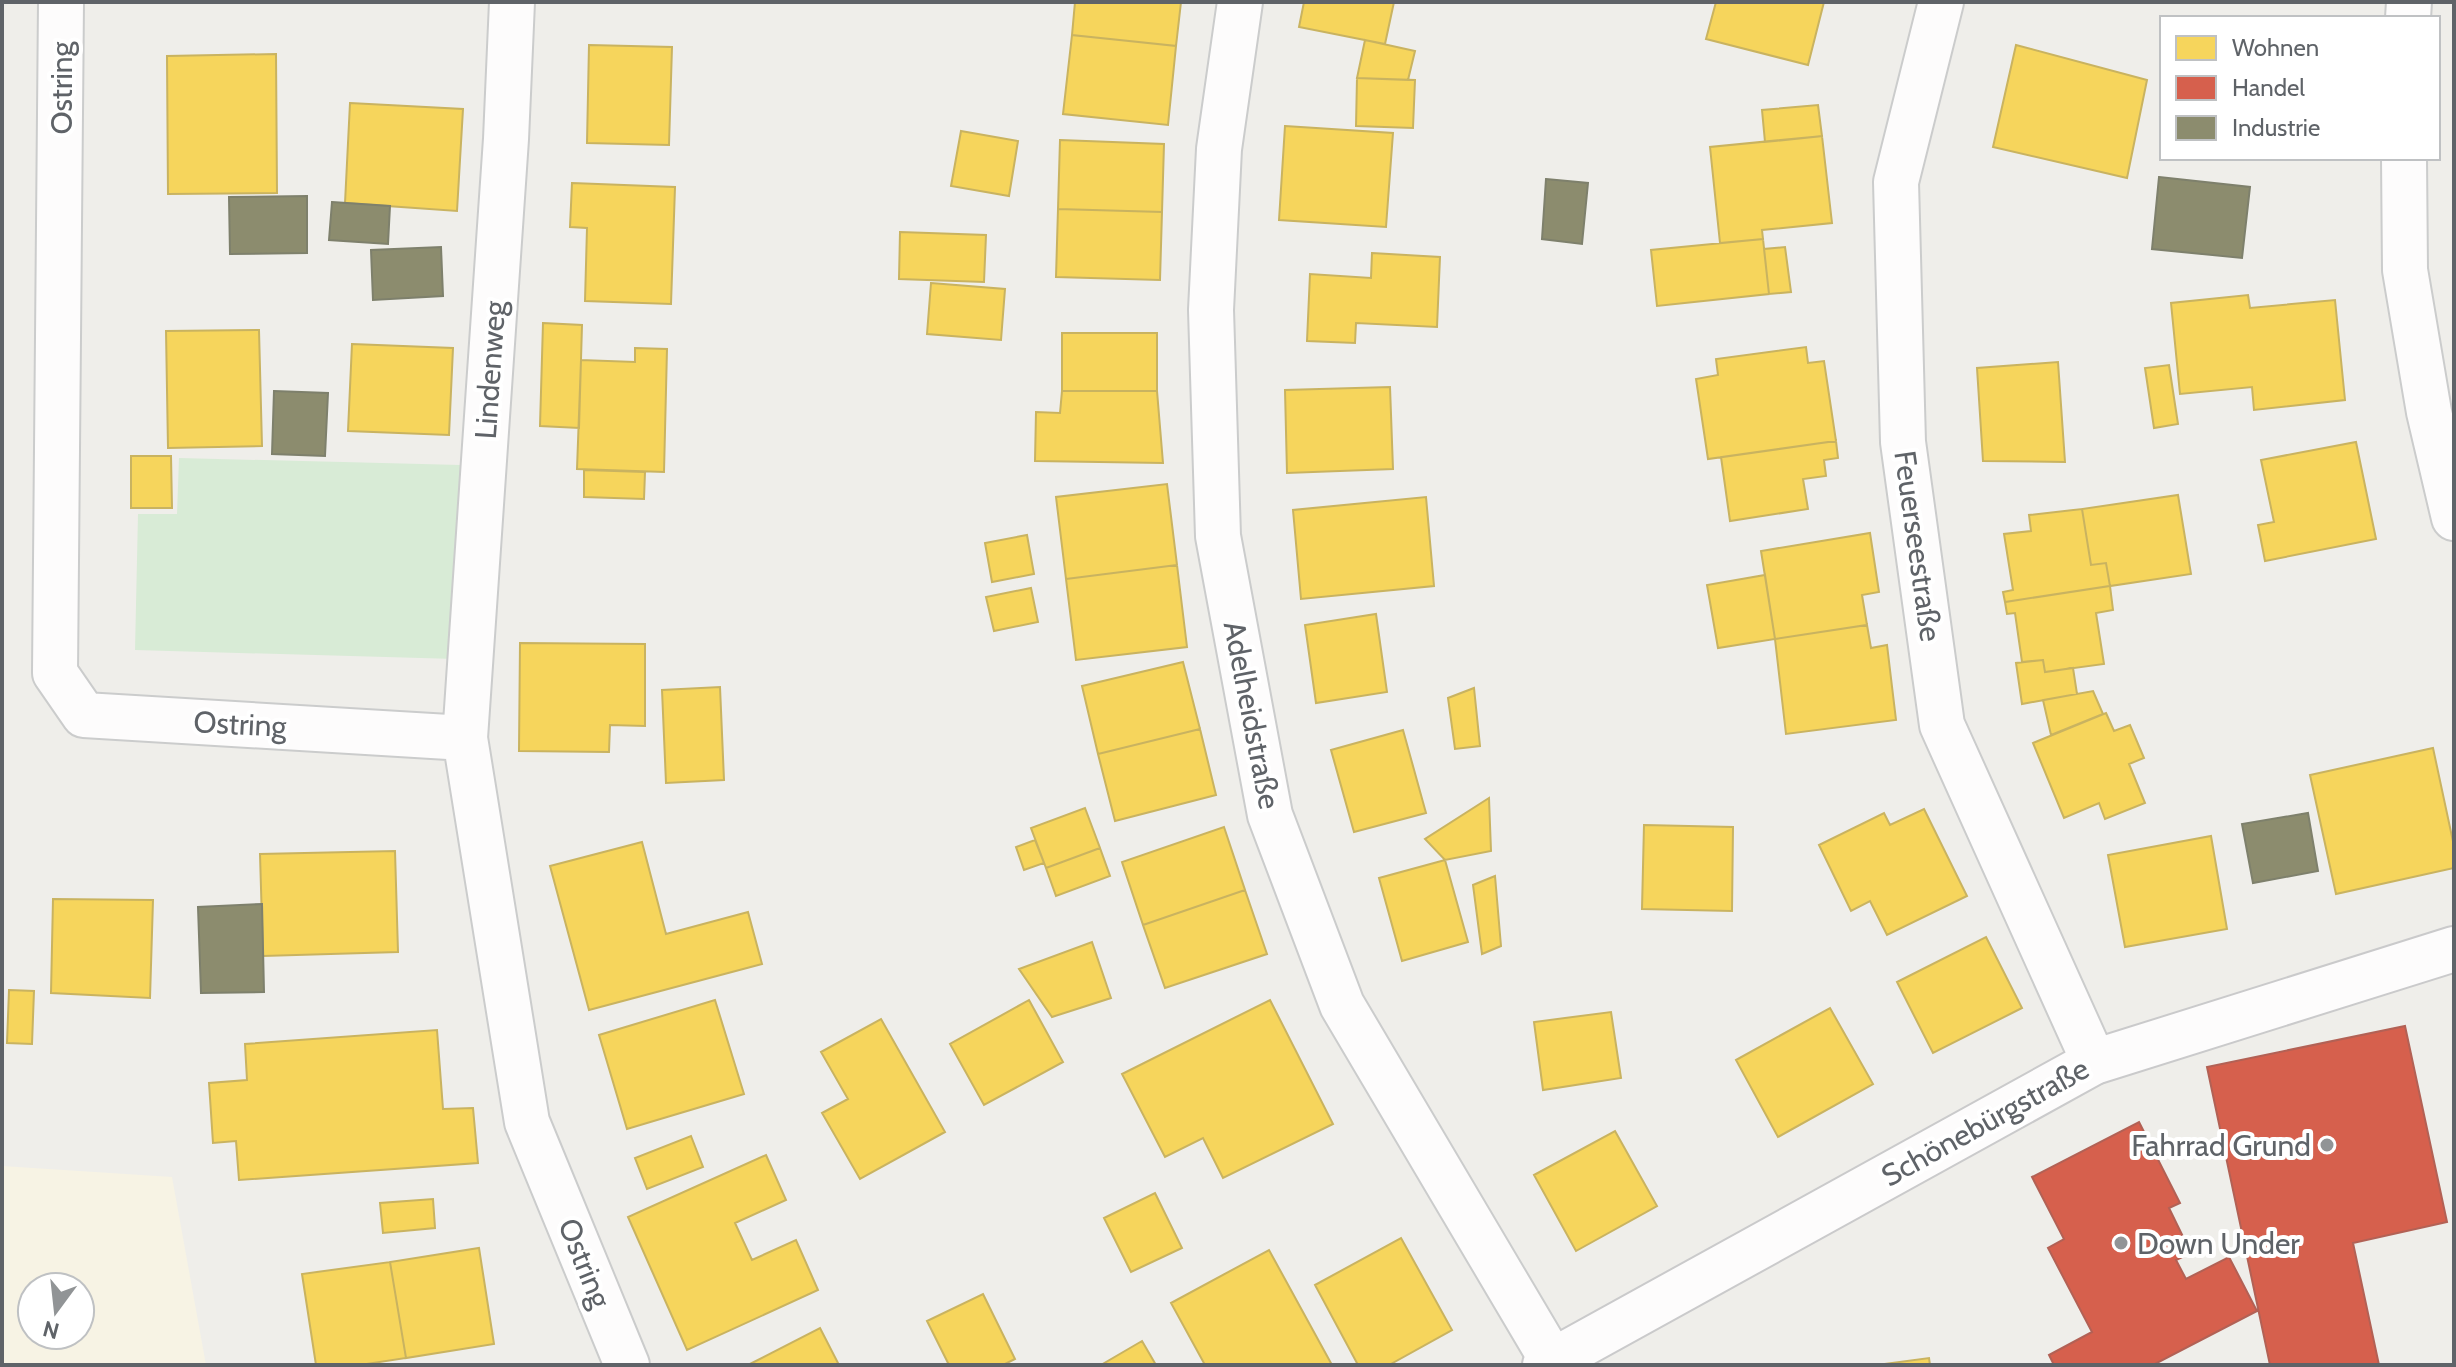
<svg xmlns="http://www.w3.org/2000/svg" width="2456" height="1367" viewBox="0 0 2456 1367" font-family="Cabin,sans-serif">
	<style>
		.commercial { fill: #f7f3e4; fill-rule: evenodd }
		.green { fill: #d8ebd6 }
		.homes { fill: #f6d55c; stroke: #c9b360; stroke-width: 2 }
		.shops { fill: #d6604d; stroke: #b26155; stroke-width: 2 }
		.industry { fill: #8c8c6e; stroke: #7e806c; stroke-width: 2 }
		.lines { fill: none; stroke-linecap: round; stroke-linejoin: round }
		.minor-casing { stroke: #cbcccc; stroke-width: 48 }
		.secondary-casing { stroke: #cacacb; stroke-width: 48 }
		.minor { stroke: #fdfcfc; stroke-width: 44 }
		.secondary { stroke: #fdfcfc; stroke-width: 44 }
		.poi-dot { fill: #919496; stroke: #fff; stroke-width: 3 }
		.labels { text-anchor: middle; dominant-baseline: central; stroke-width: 8; stroke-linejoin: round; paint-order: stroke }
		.street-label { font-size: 30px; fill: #5f6368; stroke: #fff }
		.poi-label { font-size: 30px; fill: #5f6368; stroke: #fff; text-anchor: end }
	</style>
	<rect width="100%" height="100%" fill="#efeeea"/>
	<path class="commercial" d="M2 1166 172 1177 206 1365H2ZM32 1287H80V1335H32Z"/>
	<path class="green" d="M179 458 461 465 456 659 135 650 138 514H177Z"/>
	<path class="homes" d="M1075 2H1181L1176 46 1072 35Z
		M1304 2H1394L1385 44 1299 27Z
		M1716 2H1824L1808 65 1706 39Z
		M1072 35 1176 46 1168 125 1063 114Z
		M1365 40 1415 51 1408 80 1357 78Z
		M589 45 672 47 669 145 587 143Z
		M2016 45 2147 80 2127 178 1993 147Z
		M276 54 277 193 168 194 167 56Z
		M1357 78 1415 80 1413 128 1356 126Z
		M350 103 463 109 457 211 345 203Z
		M1818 105 1822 136 1765 142 1762 110Z
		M1285 126 1393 133 1386 227 1279 220Z
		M961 131 1018 141 1009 196 951 186Z
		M1822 136 1832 223 1762 230 1763 239 1720 243 1710 147Z
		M1060 140 1164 144 1162 212 1058 209Z
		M572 183 675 187 671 304 585 301 587 228 570 227Z
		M1058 209 1162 212 1160 280 1056 277Z
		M900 232 986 235 984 282 899 279Z
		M1763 239 1769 294 1657 306 1651 250Z
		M1785 247 1791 292 1769 294 1764 249Z
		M1372 253 1440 257 1437 327 1356 323 1355 343 1307 341 1310 274 1371 278Z
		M931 283 1005 289 1001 340 927 334Z
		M2248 295 2250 308 2335 300 2345 400 2254 410 2252 387 2180 394 2171 303Z
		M543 323 582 325 579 428 540 426Z
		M259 330 262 446 168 448 166 331Z
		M1062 333H1157V391H1062Z
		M352 344 453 348 449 435 348 431Z
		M1806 347 1808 363 1824 361 1836 441 1708 459 1696 379 1718 375 1716 359Z
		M635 348 667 349 664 472 577 469 581 360 635 362Z
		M2058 362 2065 462 1983 461 1977 368Z
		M2169 365 2178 424 2154 428 2145 368Z
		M1390 387 1393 469 1287 473 1285 390Z
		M1062 391H1157L1163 463 1035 461 1036 412 1060 413Z
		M1836 441 1838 458 1824 460 1826 476 1803 479 1808 509 1730 521 1721 457Z
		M2356 442 2376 539 2265 561 2258 525 2274 522 2261 460Z
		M131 456H171L172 508H131Z
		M584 470 645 472 644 499 584 497Z
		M1167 484 1177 565 1066 579 1056 497Z
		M2178 495 2191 574 2110 586 2106 563 2091 565 2082 509Z
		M1426 497 1434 586 1301 599 1293 510Z
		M2082 509 2091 565 2106 563 2110 586 2005 602 2003 592 2013 590 2004 534 2031 531 2029 515Z
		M1870 533 1879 592 1862 595 1867 625 1775 639 1761 551Z
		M1027 535 1034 574 992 582 985 543Z
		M1177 565 1187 647 1076 660 1066 579Z
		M1765 575 1775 639 1718 648 1707 585Z
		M2110 586 2113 610 2096 613 2104 664 2045 672 2043 660 2022 662 2015 613 2007 614 2005 602Z
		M1031 588 1038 622 994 631 986 597Z
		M1376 614 1387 692 1316 703 1305 625Z
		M1867 625 1871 648 1887 645 1896 720 1786 734 1775 639Z
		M520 643 645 644V726L610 725 609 752 519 751Z
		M2043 660 2045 672 2073 668 2077 694 2022 704 2016 663Z
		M1183 662 1200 729 1098 754 1082 686Z
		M720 687 724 780 666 783 662 690Z
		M1474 688 1480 746 1455 749 1448 698Z
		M2093 691 2103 714 2051 735 2043 700Z
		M2106 713 2114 731 2130 725 2144 758 2129 764 2145 803 2105 819 2099 803 2064 818 2033 743Z
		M1200 729 1216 795 1115 821 1098 754Z
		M1403 730 1426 813 1354 832 1331 750Z
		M2433 748 2454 846V868L2336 894 2310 775Z
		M1489 798 1491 851 1445 860 1425 839Z
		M1085 808 1100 848 1046 868 1031 828Z
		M1924 809 1967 896 1887 935 1870 901 1851 911 1819 845 1884 813 1890 825Z
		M1644 825 1733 827 1732 911 1642 909Z
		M1224 827 1245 890 1143 925 1122 862Z
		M2211 836 2227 929 2125 947 2108 855Z
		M1035 840 1044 863 1024 870 1016 847Z
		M642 842 666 934 748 912 762 964 589 1010 550 866Z
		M1100 848 1110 876 1056 896 1046 868Z
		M395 851 398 952 263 956 260 854Z
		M1445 860 1468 942 1402 961 1379 878Z
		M1495 876 1501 946 1482 954 1473 885Z
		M1245 890 1267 954 1165 988 1143 925Z
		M53 899 153 900 150 998 51 993Z
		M1986 937 2022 1008 1933 1053 1897 982Z
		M1092 942 1111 998 1052 1017 1019 969Z
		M9 990 34 991 32 1044 7 1043Z
		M715 1000 744 1094 627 1129 599 1035Z
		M1029 1000 1063 1062 984 1105 950 1044Z
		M1270 1000 1333 1124 1223 1178 1203 1138 1165 1157 1122 1074Z
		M1830 1008 1873 1084 1778 1137 1736 1060Z
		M1611 1012 1621 1078 1543 1090 1534 1022Z
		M881 1019 945 1132 860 1179 822 1113 848 1099 821 1052Z
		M437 1030 443 1109 473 1108 478 1163 239 1180 236 1141 213 1143 209 1083 247 1080 245 1044Z
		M1615 1131 1657 1206 1576 1251 1534 1175Z
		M691 1136 703 1167 647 1189 635 1158Z
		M766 1155 786 1200 735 1223 752 1260 796 1240 818 1290 687 1350 628 1217Z
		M1155 1193 1182 1248 1131 1272 1104 1218Z
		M433 1199 435 1228 383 1233 380 1203Z
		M1401 1238 1452 1330 1389 1365H1358L1315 1285Z
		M479 1248 494 1344 406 1358 390 1262Z
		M1269 1250 1332 1365H1205L1171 1303Z
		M390 1262 406 1358 360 1365H316L302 1274Z
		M983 1294 1015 1359 1003 1365H949L927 1321Z
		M820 1328 839 1365H748Z
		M1142 1341 1156 1365H1101Z
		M1929 1358 1930 1365H1877Z"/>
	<path class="shops" d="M2405 1026 2447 1222 2353 1243 2379 1365H2270L2207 1067Z
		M2139 1122 2180 1203 2169 1208 2191 1253 2176 1260 2186 1279 2229 1257 2257 1311 2153 1365H2054L2049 1355 2092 1332 2048 1248 2064 1239 2032 1177Z"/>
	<path class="industry" d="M2159 177 2250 187 2242 258 2152 249Z
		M1546 179 1588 183 1582 244 1542 239Z
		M307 196V253L230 254 229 197Z
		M332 202 390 206 388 244 329 240Z
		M441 247 443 296 373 300 371 250Z
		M274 391 328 393 325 456 272 454Z
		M2308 813 2318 871 2253 883 2242 824Z
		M262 904 264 992 201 993 198 907Z"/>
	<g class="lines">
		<g class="minor-casing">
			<path id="minor" d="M61 2 55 673 84 715 465 738 527 1122 627 1365
				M1240 2 1219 149 1211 310 1218 536 1270 815 1342 1005 1552 1360
				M1941 2 1896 182 1903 442 1942 725 2094 1062
				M2408 18 2409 2
				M2404 158 2405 270 2429 412 2454 518
				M465 738 506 139 512 2"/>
		</g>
		<g class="secondary-casing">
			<path id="secondary" d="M1545 1365 2094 1062 2454 949"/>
		</g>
		<use href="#minor" class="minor"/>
		<use href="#secondary" class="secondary"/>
	</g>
	<g class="poi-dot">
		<circle cx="2327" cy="1145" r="8"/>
		<circle cx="2121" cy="1243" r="8"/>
	</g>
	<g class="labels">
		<g class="street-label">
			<text transform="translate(61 88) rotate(-90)">Ostring</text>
			<text transform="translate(490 370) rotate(-86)">Lindenweg</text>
			<text transform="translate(1918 546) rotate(82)">Feuerseestraße</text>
			<text transform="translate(1252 715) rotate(79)">Adelheidstraße</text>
			<text transform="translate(240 724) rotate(3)">Ostring</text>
			<text transform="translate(1985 1122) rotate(-29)">Schönebürgstraße</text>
			<text transform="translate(585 1263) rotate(68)">Ostring</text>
		</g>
		<g class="poi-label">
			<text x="2311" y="1145">Fahrrad Grund</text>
			<text x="2137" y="1243" text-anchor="start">Down Under</text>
		</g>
	</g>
	<rect width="2456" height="1367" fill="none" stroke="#5f6368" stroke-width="8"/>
	<rect x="2160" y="16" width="280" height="144" fill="#ffffff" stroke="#bfc1c3" stroke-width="2"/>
	<rect x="2176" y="36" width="40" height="24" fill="#f6d55c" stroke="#bfc1c3" stroke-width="2"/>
	<text x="2232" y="56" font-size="24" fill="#5f6368">Wohnen</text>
	<rect x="2176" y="76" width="40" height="24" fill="#d6604d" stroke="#bfc1c3" stroke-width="2"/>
	<text x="2232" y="96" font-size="24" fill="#5f6368">Handel</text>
	<rect x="2176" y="116" width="40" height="24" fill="#8c8c6e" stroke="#bfc1c3" stroke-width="2"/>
	<text x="2232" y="136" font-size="24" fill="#5f6368">Industrie</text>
	<g transform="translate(56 1311) rotate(195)"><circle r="38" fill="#ffffff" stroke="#bfc1c3" stroke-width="2"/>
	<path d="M0-6L14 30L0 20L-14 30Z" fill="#919496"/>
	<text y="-12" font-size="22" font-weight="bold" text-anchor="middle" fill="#5f6368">N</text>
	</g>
</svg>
